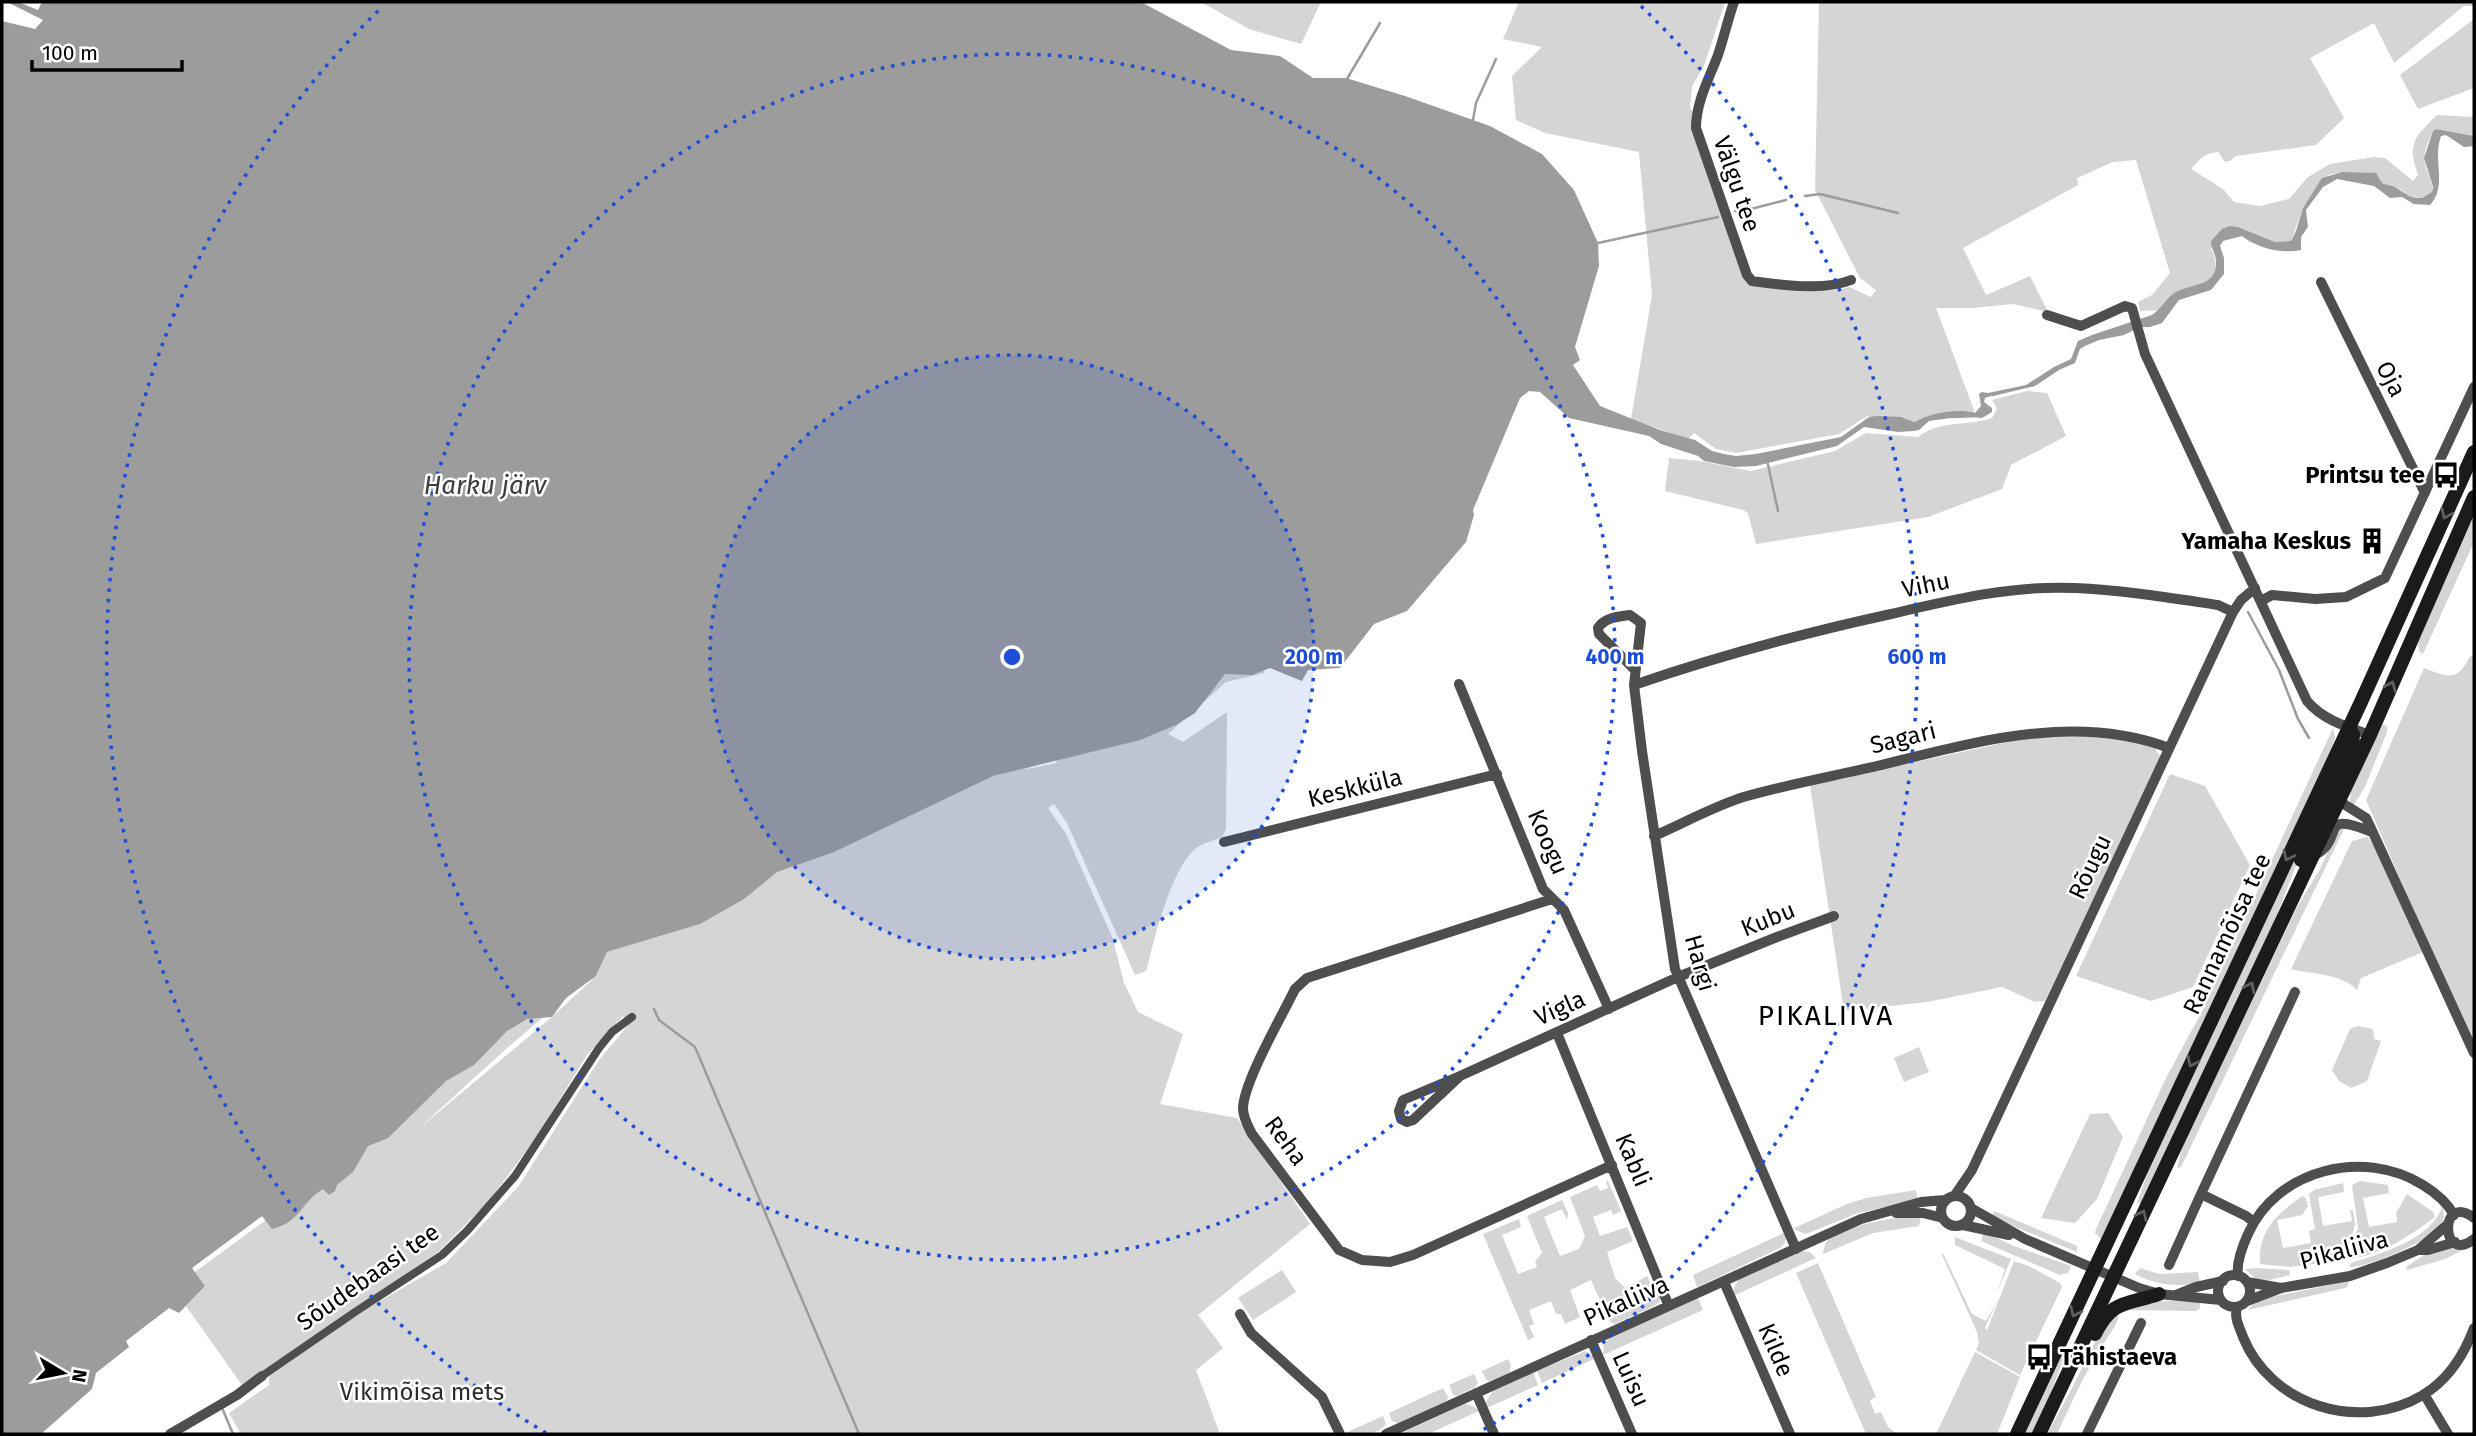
<svg xmlns="http://www.w3.org/2000/svg" width="2476" height="1436" viewBox="0 0 2476 1436" font-family="'Fira Sans',sans-serif">
	<style>
		.green { fill: #d5d5d5 }
		.water { fill: #9c9c9c }
		.lines { fill: none; stroke-linecap: round; stroke-linejoin: round }
		.stream { stroke: #9c9c9c; stroke-width: 2.5 }
		.pedestrian { stroke: #4e4e4e; stroke-width: 8 }
		.minor { stroke: #4e4e4e; stroke-width: 10 }
		.secondary { stroke: #1b1b1b; stroke-width: 14 }
		.oneway { stroke: #5f5f5f }
		.ring { fill: none; stroke: #1d4ed8; stroke-width: 3.5; stroke-dasharray: 3.5 7 }
		.labels { text-anchor: middle; dominant-baseline: central; stroke-width: 5; stroke-linejoin: round; paint-order: stroke }
		.street-label { font-size: 24px; fill: #000; stroke: #fff }
		.poi-label { font-size: 24px; font-weight: bold; fill: #000; stroke: #fff; text-anchor: end }
		.park-label { font-size: 24px; fill: #2c2c2c; stroke: #fff }
		.water-label { font-size: 26px; font-style: italic; fill: #3d3d3d; stroke: #fff }
		.quarter-label { font-size: 28px; letter-spacing: 2px; fill: #000; stroke: #fff }
		.centre { fill: #1d4ed8; stroke: #fff; stroke-width: 3.5 }
		.ring-label { font-size: 21px; text-anchor: middle; font-weight: bold; fill: #1d4ed8; stroke: #fff; stroke-width: 5; stroke-linejoin: round; paint-order: stroke }
	</style>
	<rect width="100%" height="100%" fill="#fff"/>
	<path class="green" d="M1201 2H1321L1301 44 1249 29Z
		M1519 2H1725L1705 63 1692 87 1690 108 1693 112 1692 129 1743 276 1760 287 1839 290 1849 287 1871 297 1876 290 1860 278 1815 190 1819 2H2474V6H2464L2394 63 2374 23 2310 58 2344 118 2316 145 2236 156 2230 161 2225 162 2218 152C2203 154 2200 159 2191 169L2223 189 2234 202 2260 206 2289 199 2308 177 2330 164 2374 157 2385 158 2413 181 2418 175C2407 144 2414 137 2437 115L2474 117V136L2436 129 2433 131C2429 141 2422 153 2425 164 2427 174 2433 181 2432 192L2422 198 2409 197 2400 189 2382 184 2380 178 2342 172 2328 175 2303 208 2291 241 2275 242 2238 227 2211 249C2217 259 2219 277 2206 283 2198 287 2188 286 2180 291 2173 296 2166 304 2160 310L2140 311 2138 302 2152 295 2170 273 2136 160 2113 162 2077 178 2078 185 1963 248 1986 295 2030 276 2048 312 2013 304 1972 308H1936L1975 413C1957 408 1930 414 1916 422L1901 417H1869V415L1839 434 1736 453 1716 449 1694 433 1689 438H1685L1631 419 1652 295 1639 152 1545 133 1516 120 1512 76 1542 47 1503 39Z
		M2474 19V88L2418 109 2400 75Z
		M2027 391 2047 393 2066 436 2011 465 2002 489 1928 517 1756 544 1748 513 1743 510 1665 491 1669 458 1700 461 1751 471 1835 451 1866 433 1918 437C1941 419 1965 427 1992 418L1997 409 1992 400Z
		M2474 512V542L2423 654 2419 651 2418 643Z
		M2470 656 2474 657V1040L2418 920 2366 800 2424 668C2448 677 2457 683 2470 656Z
		M1264 665V673L1226 682 1168 734 1183 742 1227 712 1226 829 1222 837C1215 840 1203 843 1196 848 1170 870 1155 938 1146 971L1135 975 1067 823 1054 804 1048 808 1066 834 1113 939 1124 983 1138 1012 1183 1034 1160 1104 1237 1118 1310 1224 1198 1315 1223 1348 1196 1370 1220 1434H241L229 1413 269 1385V1376L361 1312 446 1263 518 1187 599 1060 628 1025 623 1016 587 1055 536 1138 488 1202 437 1253 242 1385 186 1306 205 1286 195 1272 266 1220 263 1216 320 1142 604 947 592 976 507 1048 416 1131 552 1017 596 976 607 952 670 933 717 911 872 809 1049 761 1023 770 1057 763 1051 752 1171 676Z
		M2383 724 2387 726V732L2365 787 2353 806 2350 801 2351 791Z
		M2333 728 2335 737 2332 748 2101 1239 2095 1233 2096 1229 2165 1080 2201 1013Z
		M2084 736 2130 741 2155 748 2160 756 2045 1001 2035 1002 2002 987 1927 1002 1844 1011 1810 785 2026 738Z
		M2170 774 2205 786 2250 865 2193 987 2151 1001 2076 976Z
		M2308 826 2311 827 2271 930 2141 1204 2137 1203 2150 1165Z
		M2340 829H2344L2181 1167 2177 1168 2182 1147 2297 907 2319 871 2336 834Z
		M2367 837 2375 846 2423 952 2361 978 2357 990C2343 974 2311 974 2291 969L2352 841Z
		M2358 1026 2373 1029 2374 1039 2381 1041 2367 1081 2351 1088 2339 1081 2332 1070 2350 1029Z
		M1919 1047 1929 1072 1904 1082 1894 1058Z
		M2108 1113 2123 1137 2097 1199 2075 1223 2041 1218 2090 1114Z
		M1606 1181H1608L1621 1211 1613 1215 1611 1210 1593 1217 1600 1236 1627 1227 1633 1241 1607 1252 1615 1278 1625 1288 1647 1276 1652 1286 1603 1307 1591 1280 1570 1290 1580 1317 1565 1324 1561 1314H1556L1551 1301 1529 1310 1534 1324 1529 1326 1534 1337 1528 1340 1483 1234 1519 1219 1521 1227 1502 1235 1518 1274 1537 1267 1535 1261 1542 1253 1527 1216 1562 1200 1568 1213 1567 1220 1562 1209 1544 1217 1560 1256 1579 1249 1585 1236 1570 1197 1597 1185 1600 1191 1608 1188Z
		M2360 1181 2388 1185 2389 1193 2363 1198 2369 1227 2397 1222 2396 1213 2407 1194 2433 1212 2435 1217C2410 1236 2381 1255 2350 1259V1250L2358 1228 2352 1185Z
		M2343 1183 2344 1192 2318 1197 2323 1226 2352 1221 2350 1210H2353L2355 1224 2346 1260 2290 1267 2260 1264C2258 1231 2276 1215 2302 1196L2305 1197 2308 1206 2302 1215 2277 1220 2283 1248 2311 1243 2309 1231 2315 1229 2309 1194 2314 1190Z
		M1916 1190 1918 1200 1858 1213 1806 1234 1795 1230 1794 1228 1847 1204 1866 1198Z
		M2442 1207C2444 1212 2445 1218 2442 1223 2431 1241 2370 1267 2349 1267L2351 1263C2380 1254 2432 1239 2442 1207Z
		M1994 1211 2077 1246V1252L1991 1217Z
		M1921 1216 1919 1226 1873 1233 1823 1254C1824 1249 1824 1243 1829 1239 1845 1225 1899 1216 1921 1216Z
		M1786 1232 1785 1243 1780 1248 1697 1287 1693 1275Z
		M1984 1232 2014 1246 2071 1266 2068 1273 2060 1275 1981 1241Z
		M1955 1237 2011 1259 1996 1295 2005 1269 1955 1245Z
		M2447 1247 2463 1250 2445 1259 2407 1270 2406 1267 2424 1255Z
		M1801 1251 1810 1252 1816 1258 1733 1296 1734 1288 1738 1280Z
		M1943 1253 1972 1314 1986 1321 1997 1301 1985 1328 1987 1330 2014 1261 2029 1266 2060 1283 2062 1287 2020 1375 1976 1350 1979 1343 1977 1332 1942 1255Z
		M1818 1263 1876 1397 1870 1400 1875 1414 1881 1412 1888 1427 1897 1434H1866L1796 1273Z
		M2140 1268 2159 1274 2198 1272 2200 1283C2179 1287 2154 1285 2135 1274Z
		M2256 1268 2289 1270 2290 1275 2269 1280 2256 1279 2245 1269Z
		M1282 1270 1296 1292 1253 1320 1238 1298Z
		M2349 1281 2347 1287 2345 1288 2248 1310 2254 1303 2266 1298Z
		M1661 1289 1660 1301 1654 1306 1615 1324 1610 1322 1606 1313Z
		M1698 1298 1703 1310 1603 1355 1604 1344 1610 1338Z
		M2200 1300V1308L2196 1311 2126 1310 2139 1302Z
		M2119 1311C2120 1321 2111 1332 2106 1340 2086 1370 2072 1402 2057 1434H2047L2072 1388 2098 1336Z
		M1585 1351 1596 1358 1542 1383 1537 1371Z
		M2063 1351 2066 1352 2048 1401 2032 1434H2024Z
		M1975 1352 2020 1377 1997 1434H1936Z
		M1508 1359 1511 1365 1509 1373 1490 1381 1486 1380 1482 1371Z
		M1533 1372 1538 1385 1487 1408 1486 1402 1493 1391Z
		M1474 1374 1478 1383 1475 1387 1457 1396 1453 1395 1449 1385Z
		M1443 1388 1448 1397 1446 1401 1398 1423 1392 1421 1389 1413Z
		M1465 1404 1473 1406 1479 1411 1428 1434H1404L1406 1431Z
		M1383 1416 1386 1424C1377 1436 1358 1434 1343 1434Z"/>
	<path class="water" d="M7 2H18L38 10 42 2H1141L1231 50 1280 56 1313 78H1346L1405 96 1490 126 1542 154 1574 190 1598 243 1599 266 1575 347 1580 360 1573 365 1600 406 1660 430 1695 440 1712 451 1724 454 1736 456 1756 454 1841 437 1869 417 1877 416 1901 417 1915 422C1929 413 1958 408 1975 413L1981 406 1979 394 1982 392 1988 393 2026 385 2054 367 2071 359 2078 341 2092 335 2152 315C2161 309 2167 297 2176 292 2192 283 2217 287 2216 262 2216 254 2211 249 2211 241L2222 229 2230 226 2238 227 2275 242 2291 241 2296 231 2303 208 2322 178 2342 172 2376 173 2383 184C2403 186 2403 199 2422 198L2432 192 2433 187 2424 158 2433 131 2436 129 2474 136V146L2464 147 2446 135 2441 136C2432 160 2448 185 2430 205L2414 204 2402 197 2390 198 2374 186 2337 179 2323 187 2306 210 2308 227 2301 237V250C2280 254 2258 248 2242 236L2223 241 2220 246 2224 258V274L2211 290 2179 300 2162 323 2150 327H2140L2124 335 2099 340 2085 346 2080 349 2075 363 2059 370 2035 386 2006 391 1985 398 1984 402 1992 408V412L1982 418 1965 416 1929 421 1919 430 1914 431 1898 432 1864 427 1837 446 1756 466 1734 467 1704 461 1698 456 1661 444 1649 436 1569 418 1540 392 1529 391 1520 398 1473 510 1474 515 1466 542 1407 611 1374 624 1340 668 1308 670 1302 681 1270 668 1252 675 1225 674 1195 713 1176 725 1140 740 993 776 834 852 777 872 744 899 700 924 607 952 596 976 566 998 552 1017 527 1019 507 1031 474 1065 446 1081 388 1138 368 1146 353 1172 337 1185 335 1191 329 1195 323 1189C300 1203 301 1222 272 1229L262 1216 192 1268 205 1286 179 1313 169 1308 126 1341 129 1347 96 1373 92 1389 41 1434H2V21L35 29 43 20Z"/>
	<g class="lines">
		<path class="stream" d="M1347 79 1380 23
			M1473 120 1476 103 1496 59
			M1805 196 1820 194 1898 213
			M1735 211H1743L1786 200
			M1598 243 1718 217
			M1992 395 2033 385
			M1952 417 1977 416
			M1767 460 1778 511
			M2248 612 2279 670 2298 719 2309 738
			M654 1009 659 1020 695 1047 859 1434
			M223 1410 233 1434"/>
		<path class="pedestrian" d="M262 1376 355 1312 442 1255 467 1231 515 1176 599 1048 612 1032 632 1017"/>
		<path class="minor" d="M1734 2C1728 19 1724 37 1718 55 1709 79 1696 102 1696 128L1747 275 1752 281C1781 285 1825 291 1851 280
			M2321 282 2425 493
			M2047 315 2081 326 2125 306 2132 308 2145 354 2307 701C2323 720 2347 727 2370 735
			M2261 601 2272 595 2315 599 2346 597 2385 578 2474 387
			M1635 670 1599 634 1598 628C1605 617 1618 617 1630 615L1641 623 1634 685 1642 751 1675 969 1796 1249
			M1459 684 1543 889 1564 910 1609 1009
			M1634 685C1718 656 1804 633 1891 614 1951 600 2013 585 2075 588 2123 590 2171 598 2218 605L2233 612
			M2339 801 2366 818 2369 824 2474 1053
			M1654 836C1682 824 1718 804 1747 796 1790 784 1834 776 1877 766 1972 743 2073 712 2169 748
			M1224 842 1497 774
			M2313 856C2348 839 2315 809 2372 832
			M1552 899 1307 978 1295 989C1282 1016 1244 1081 1243 1108 1243 1118 1248 1126 1252 1134L1339 1250 1362 1260 1390 1262 1413 1255 1612 1165
			M1557 1033 1668 1304
			M1460 1076 1403 1100 1399 1111 1401 1119 1407 1122 1413 1120 1460 1076 1678 977 1777 937 1834 916
			M2201 1194 2295 992
			M1955 1195 1972 1170 2233 612 2241 600 2255 588
			M1941 1211a15 15 0 1 1 30 0a15 15 0 1 1-30 0Z
			M1971 1208 2025 1239 2139 1288 2159 1294 2221 1300
			M1896 1213H1923L1943 1218
			M2474 1218C2439 1191 2440 1266 2474 1239
			M1963 1225 2009 1235
			M2418 1250 2447 1225
			M2169 1265 2201 1194 2246 1216 2254 1222
			M2218 1291a16 16 0 1 1 32 0a16 16 0 1 1-32 0Z
			M2238 1276C2236 1262 2242 1247 2248 1234 2277 1169 2364 1148 2423 1185 2436 1193 2447 1202 2454 1215
			M1724 1282 1790 1434
			M2247 1282 2281 1288
			M2176 1295 2196 1287 2223 1281
			M2247 1301 2281 1288 2350 1276 2387 1263 2418 1250H2428L2455 1242
			M2237 1307C2234 1318 2239 1326 2243 1337 2271 1406 2359 1433 2423 1395 2448 1380 2464 1355 2474 1328
			M1240 1314 1251 1333 1322 1397 1340 1434
			M1591 1340 1632 1434
			M1476 1393 1494 1434
			M2424 1394 2448 1434
			M170 1434 237 1395 262 1376
			M1386 1434 1861 1219 1921 1202 1945 1200
			M2087 1434 2141 1323"/>
		<path class="secondary" d="M2301 860 2317 820 2352 748 2353 735 2349 727
			M2095 1334C2112 1299 2127 1305 2159 1294
			M2017 1434 2361 702 2474 452
			M2039 1434 2370 735 2474 497"/>
	</g>
	<defs><path id="oneway-chevron" d="M-2-3.5L2.5 0L-2 3.5" fill="none" stroke-width="1.6" stroke-linecap="round" stroke-linejoin="round" transform="scale(1.75)"/></defs>
	<g class="oneway">
		<use href="#oneway-chevron" transform="translate(2446 514) rotate(114)"/>
		<use href="#oneway-chevron" transform="translate(2391 686) rotate(-67)"/>
		<use href="#oneway-chevron" transform="translate(2288 856) rotate(115)"/>
		<use href="#oneway-chevron" transform="translate(2250 987) rotate(-64)"/>
		<use href="#oneway-chevron" transform="translate(2192 1062) rotate(115)"/>
		<use href="#oneway-chevron" transform="translate(2142 1215) rotate(-65)"/>
		<use href="#oneway-chevron" transform="translate(2075 1312) rotate(115)"/>
	</g>
	<circle cx="1012" cy="657" r="302" fill="#1d4ed8" fill-opacity=".12"/>
	<g class="ring">
		<circle cx="1012" cy="657" r="302"/>
		<circle cx="1012" cy="657" r="603"/>
		<path d="M546 1433A905 905 0 0 1 383 6M1641 6A905 905 0 0 1 1478 1433"/>
	</g>
	<defs>
		<g id="bus-bare" transform="scale(2.1)"><path d="M-5-6H5V4H4V6H2V4H-2V6H-4V4H-5ZM-3.5-4V0h7V-4ZM-3.5 1.2v1.5H-2V1.2ZM2 1.2v1.5H3.5V1.2Z" fill="#000" stroke="#fff" stroke-width="2.5" paint-order="stroke"/></g>
		<g id="building-bare" transform="scale(2.1)"><path d="M-4-6H4V6H1V3H-1V6H-4ZM-2.5-4.3h1.7v1.8h-1.7ZM.8-4.3h1.7v1.8H.8ZM-2.5-1h1.7V.8h-1.7ZM.8-1h1.7V.8H.8Z" fill="#000" stroke="#fff" stroke-width="2.5" paint-order="stroke"/></g>
	</defs>
	<g fill-rule="evenodd">
		<use href="#bus-bare" x="2446" y="475"/>
		<use href="#building-bare" x="2372" y="541"/>
		<use href="#bus-bare" x="2039" y="1357"/>
	</g>
	<g class="labels">
		<g class="street-label">
			<text transform="translate(1737 184) rotate(71)">Välgu tee</text>
			<text transform="translate(2391 379) rotate(63)">Oja</text>
			<text transform="translate(1926 585) rotate(-12)">Vihu</text>
			<text transform="translate(1903 738) rotate(-14)">Sagari</text>
			<text transform="translate(1355 788) rotate(-14)">Keskküla</text>
			<text transform="translate(1548 842) rotate(67)">Koogu</text>
			<text transform="translate(2090 867) rotate(-65)">Rõugu</text>
			<text transform="translate(1768 919) rotate(-22)">Kubu</text>
			<text transform="translate(2227 934) rotate(-65)">Rannamõisa tee</text>
			<text transform="translate(1700 963) rotate(74)">Hargi</text>
			<text transform="translate(1560 1008) rotate(-24)">Vigla</text>
			<text transform="translate(1286 1141) rotate(54)">Reha</text>
			<text transform="translate(1633 1160) rotate(67)">Kabli</text>
			<text transform="translate(2344 1250) rotate(-15)">Pikaliiva</text>
			<text transform="translate(368 1277) rotate(-35)">Sõudebaasi tee</text>
			<text transform="translate(1626 1301) rotate(-24)">Pikaliiva</text>
			<text transform="translate(1776 1350) rotate(67)">Kilde</text>
			<text transform="translate(1631 1379) rotate(66)">Luisu</text>
		</g>
		<g class="poi-label">
			<text x="2425" y="475">Printsu tee</text>
			<text x="2351" y="541">Yamaha Keskus</text>
			<text x="2060" y="1357" text-anchor="start">Tähistaeva</text>
		</g>
		<g class="park-label">
			<text x="422" y="1392">Vikimõisa mets</text>
		</g>
		<g class="water-label">
			<text x="485" y="485">Harku järv</text>
		</g>
		<g class="quarter-label">
			<text x="1826" y="1015">PIKALIIVA</text>
		</g>
	</g>
	<circle cx="1012" cy="657" r="10" class="centre"/>
	<g class="ring-label">
		<text x="1314" y="664">200 m</text>
		<text x="1615" y="664">400 m</text>
		<text x="1917" y="664">600 m</text>
	</g>
	<rect width="2476" height="1436" fill="none" stroke="#000000" stroke-width="7"/>
	<g transform="translate(63 1373) rotate(100)" stroke="#ffffff" stroke-width="5" paint-order="stroke">
	<path d="M0-5L12 26L0 18L-12 26Z" fill="#000000"/>
	<text y="-10" font-size="19" font-weight="bold" text-anchor="middle" fill="#000000">N</text>
	</g>
	<path d="M32 60v10h150v-10" fill="none" stroke="#000000" stroke-width="3.5"/>
	<text x="42" y="60" font-size="21" fill="#000000" stroke="#ffffff" stroke-width="5" paint-order="stroke">100 m</text>
</svg>
